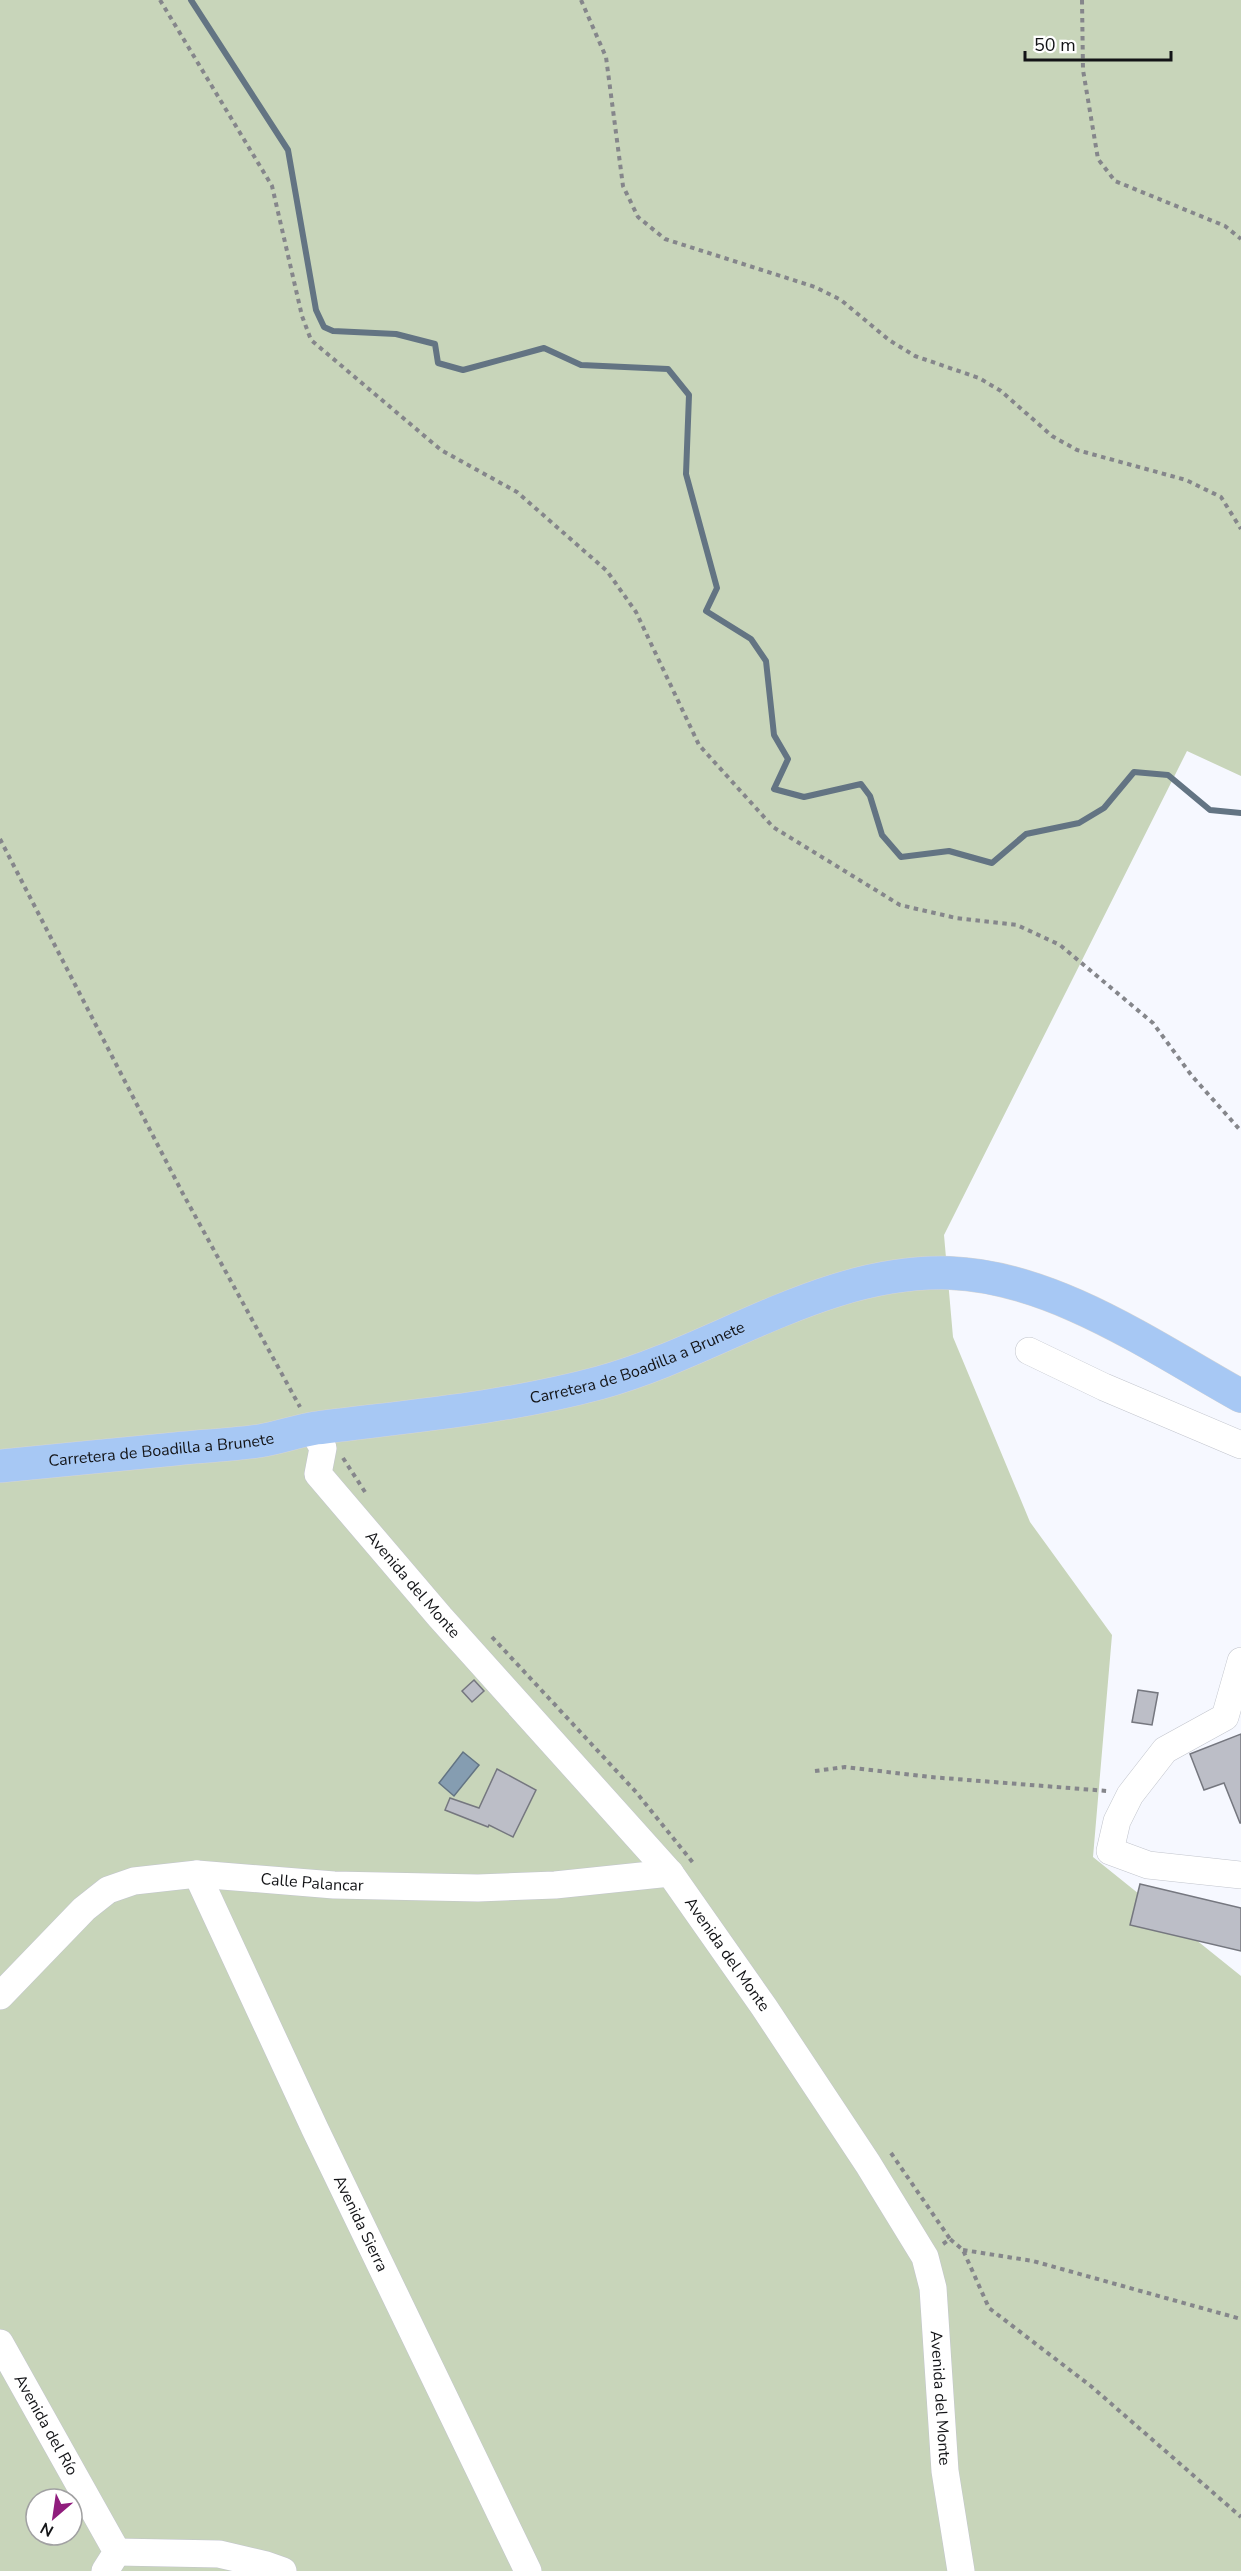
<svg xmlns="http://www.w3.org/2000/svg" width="1241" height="2571" viewBox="0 0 1241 2571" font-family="'Nunito Sans',sans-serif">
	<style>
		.green { fill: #c8d5ba; fill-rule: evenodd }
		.water { fill: #859db1; stroke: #637483; stroke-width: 1.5 }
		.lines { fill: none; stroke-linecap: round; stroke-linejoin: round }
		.stream { stroke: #637483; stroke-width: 6 }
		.building { fill: #bcbec7; stroke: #75777f; stroke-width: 1.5 }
		.minor-casing { stroke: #c2c5cd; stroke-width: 28 }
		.major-casing { stroke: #d5d5d5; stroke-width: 34 }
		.path { stroke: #85868b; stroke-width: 4; stroke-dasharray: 4.5 4.5; stroke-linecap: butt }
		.minor { stroke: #fff; stroke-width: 27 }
		.major { stroke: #a7c8f4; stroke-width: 33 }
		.labels { text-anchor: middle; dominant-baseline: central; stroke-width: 6; stroke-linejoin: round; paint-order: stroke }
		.street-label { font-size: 16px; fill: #131417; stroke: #fff }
	</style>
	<rect width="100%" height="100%" fill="#f6f8ff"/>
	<path class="green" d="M0 0H1241V776L1187 751 944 1235 953 1337 1030 1522 1112 1635 1093 1857 1241 1976V2571H0ZM36 2499H72V2535H36Z"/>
	<path class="water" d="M463 1752 479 1765 454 1796 439 1783Z"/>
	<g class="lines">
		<path class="stream" d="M191 0 288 150 316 310 324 327 333 331 396 334 435 344 438 363 463 370 544 348 581 365 668 369 689 395 686 474 717 588 706 611 751 639 766 661 774 735 788 759 774 789 804 797 861 784 870 796 882 835 901 857 949 851 992 863 1026 834 1079 823 1104 808 1134 772 1168 775 1210 810 1241 813"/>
	</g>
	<path class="building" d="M474 1680 484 1691 472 1702 462 1691Z
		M1138 1690 1158 1693 1152 1725 1132 1722Z
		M1241 1734V1823H1240L1224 1783 1204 1790 1190 1754Z
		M497 1769 536 1790 513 1837 489 1825 488 1827 445 1810 450 1798 479 1808Z
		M1140 1884 1241 1908V1951L1130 1925Z"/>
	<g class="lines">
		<g class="minor-casing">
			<g id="minor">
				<path d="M1029 1351 1104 1387 1241 1445"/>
				<path id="s1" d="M312 1429 323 1448 318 1474 440 1617 670 1873 764 2007 868 2164 925 2257 933 2288 945 2471 961 2571"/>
				<path d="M1241 1661 1225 1717 1165 1750 1130 1795 1117 1821 1110 1851 1148 1865 1241 1875"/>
				<path id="s2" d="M197 1874 315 2129 528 2571"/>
				<path id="s3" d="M0 1996 84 1909 108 1890 134 1881 197 1874 334 1885 478 1888 555 1885 670 1873"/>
				<path id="s4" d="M0 2343 117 2552 105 2571"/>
				<path d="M117 2552 219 2554 266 2565 283 2571"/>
			</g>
		</g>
		<g class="major-casing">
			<g id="major">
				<path id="s5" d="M0 1466C58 1460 117 1455 175 1449 203 1446 231 1445 259 1441 278 1438 297 1431 316 1428 411 1416 506 1408 599 1383 717 1351 823 1269 950 1273 1054 1277 1153 1347 1241 1396"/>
			</g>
		</g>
		<path class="path" d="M160 0 272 186 302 316 311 340 441 450 517 492 607 571 636 612 699 745 773 827 900 905 956 918 1017 925 1060 945 1153 1023 1192 1076 1241 1131
			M581 0 606 57 623 186 638 217 665 239 815 287 841 300 889 340 915 356 979 378 1001 391 1052 436 1077 450 1186 480 1221 497 1241 529
			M1082 0 1083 70 1098 159 1115 181 1225 226 1241 239
			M0 839 182 1192 300 1407
			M343 1458 365 1492
			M492 1637 636 1792 694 1864
			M815 1771 845 1767 930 1777 1107 1791
			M891 2153 950 2239
			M943 2244 950 2239 963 2250 989 2308 1092 2387 1241 2517
			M963 2250 1033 2261 1241 2319"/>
		<use href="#minor" class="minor"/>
		<use href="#major" class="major"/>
	</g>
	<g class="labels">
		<g class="street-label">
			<text stroke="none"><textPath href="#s5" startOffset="648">Carretera de Boadilla a Brunete</textPath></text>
			<text stroke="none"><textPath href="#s5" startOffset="162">Carretera de Boadilla a Brunete</textPath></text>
			<text stroke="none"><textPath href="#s1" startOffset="194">Avenida del Monte</textPath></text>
			<text stroke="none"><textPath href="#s3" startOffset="358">Calle Palancar</textPath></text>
			<text stroke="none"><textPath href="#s1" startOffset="680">Avenida del Monte</textPath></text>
			<text stroke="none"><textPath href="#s2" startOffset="386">Avenida Sierra</textPath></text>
			<text stroke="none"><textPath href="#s1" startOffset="1184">Avenida del Monte</textPath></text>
			<text stroke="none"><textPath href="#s4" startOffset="94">Avenida del Río</textPath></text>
		</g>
	</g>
	<g transform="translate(54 2517) rotate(209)"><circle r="28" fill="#ffffff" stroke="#a1a1a2" stroke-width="1.5"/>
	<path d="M0-4.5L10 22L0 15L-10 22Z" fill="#901d7d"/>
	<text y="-9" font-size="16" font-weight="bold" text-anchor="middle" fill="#131417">N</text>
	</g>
	<path d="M1025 51v9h146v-9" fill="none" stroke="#131417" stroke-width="3"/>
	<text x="1034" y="51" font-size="18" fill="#131417" stroke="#ffffff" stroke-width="4.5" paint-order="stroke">50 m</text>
</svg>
